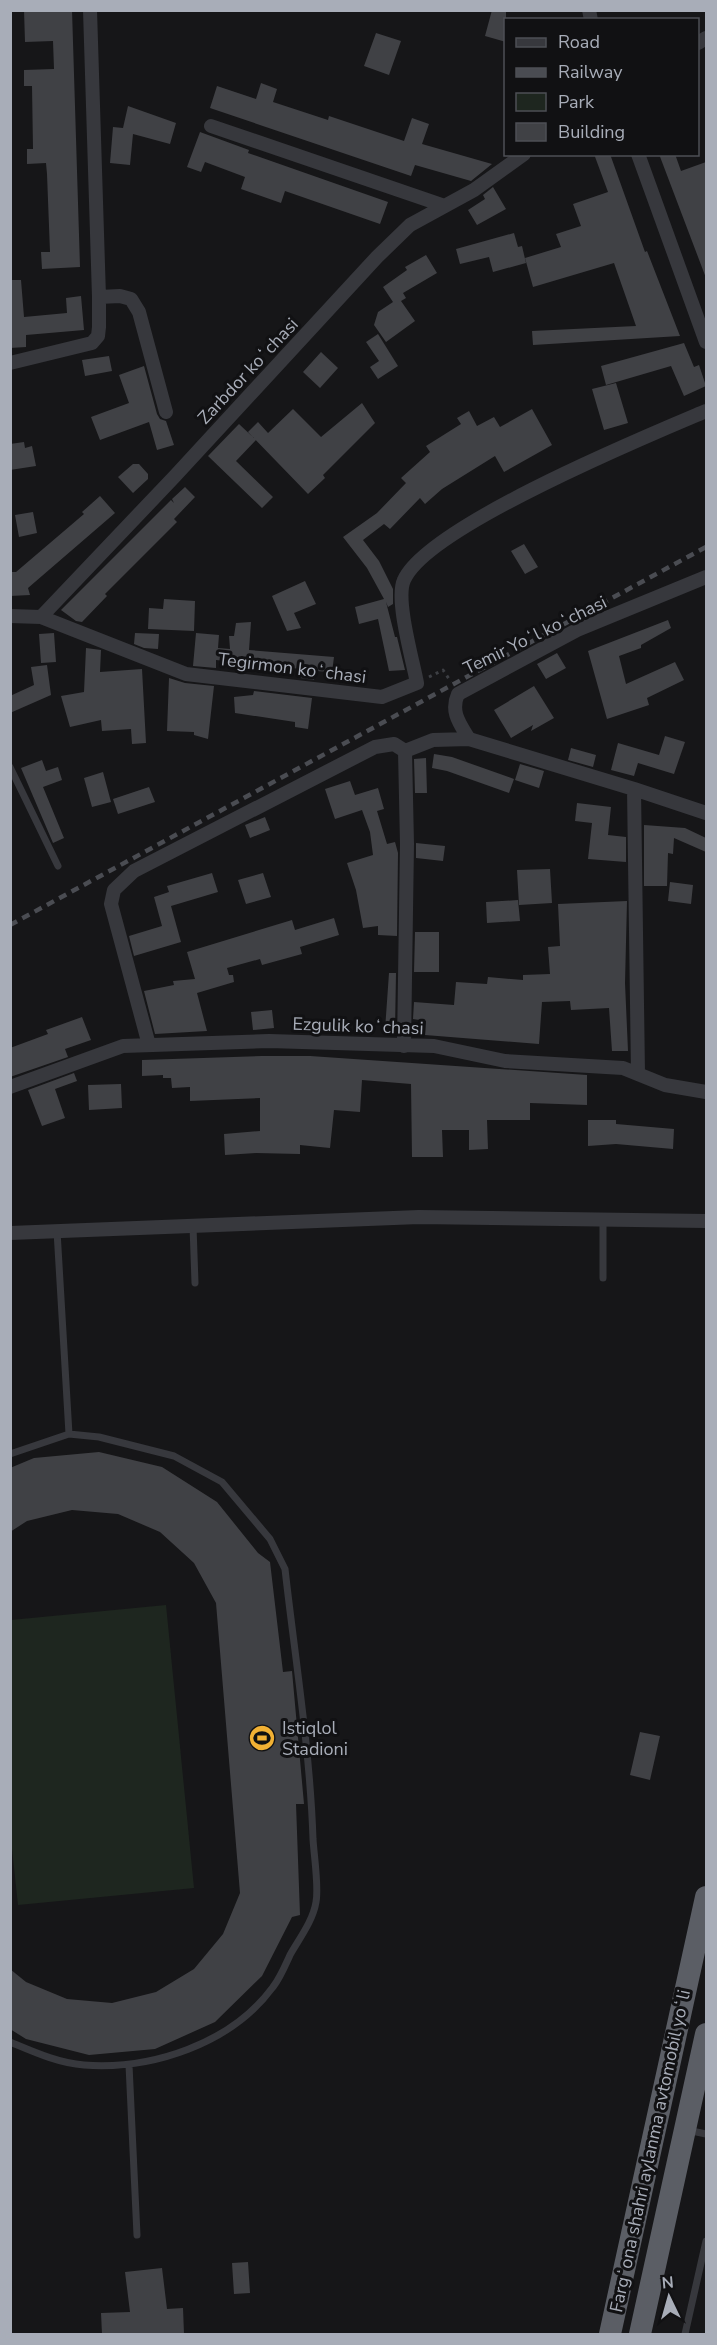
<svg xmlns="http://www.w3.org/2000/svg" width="717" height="2345" viewBox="0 0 717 2345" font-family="'Nunito Sans',sans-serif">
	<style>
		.green { fill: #1e261f }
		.building { fill: #404145 }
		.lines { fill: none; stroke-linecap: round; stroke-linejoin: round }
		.path { stroke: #3d3f44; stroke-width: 3; stroke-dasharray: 3 4.5; stroke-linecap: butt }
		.service { stroke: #37383d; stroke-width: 7 }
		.minor { stroke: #37383d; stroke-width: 14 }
		.trunk { stroke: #5b5e65; stroke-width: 22 }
		.rail { stroke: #4a4c52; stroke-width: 4.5; stroke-dasharray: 8 6; stroke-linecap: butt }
		.labels { text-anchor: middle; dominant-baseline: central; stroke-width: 6; stroke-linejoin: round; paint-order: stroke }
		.street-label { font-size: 18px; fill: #a8adb8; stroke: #111113 }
		.poi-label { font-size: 18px; fill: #a8adb8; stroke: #111113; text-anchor: start }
	</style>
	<rect width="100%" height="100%" fill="#161618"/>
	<path class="green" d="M166 1605 194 1888 18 1905 10 1830 11 1620Z"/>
	<path class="building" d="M24 10H72L80 267 42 269 41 252H50L47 174 46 163 27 164V149H33L32 86H24V70L54 69 53 41 25 42Z
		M492 10H506V42L485 36Z
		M376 33 401 41 389 75 364 66Z
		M261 83 277 89 273 102 328 120 329 116 404 141 412 118 429 124 422 144 492 164 471 181 415 165 411 176 210 108 217 86 256 99Z
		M128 106 176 123 170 144 133 134 130 165 110 163 113 127 123 128Z
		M200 132 249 150 248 153 388 202 380 224 285 191 281 203 241 189 245 177 205 162 201 172 187 167Z
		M594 154H610L645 252 647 251 680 336 533 345 532 331 636 326 614 263 533 287 525 258 561 247 556 234 581 226 573 204 608 192Z
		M659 154H675L681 171 706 162V278Z
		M493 187 506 209 477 225 468 210 485 199 483 195Z
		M514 233 518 247 522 246 526 263 493 272 489 257 460 264 456 249Z
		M426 255 437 273 403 293 406 298 401 301 415 321 386 342 374 325 378 312 393 302 383 287 407 270 405 267Z
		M10 280H21L24 317 67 313 66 298 81 296 84 330 26 335V347L10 348Z
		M378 334 398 366 378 379 370 367 379 361 366 342Z
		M684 343 694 367 699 365 706 386 684 396 671 366 606 385 601 366Z
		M321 352 338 368 320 388 303 372Z
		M109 356 112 371 85 376 82 360Z
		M144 366 157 414 160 419 166 421 174 445 157 450 149 422 100 440 91 417 129 403 119 375Z
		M616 383 628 423 604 430 592 389Z
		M362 403 375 423 323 475 325 478 308 494 248 432 258 422 268 433 293 409 321 437Z
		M532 409 552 445 504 472 495 456 442 489 425 504 420 498 390 529 384 524 363 540 379 561 393 589V604L388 607 386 602 395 637H397L405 670 389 671 378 619 359 624 355 607 384 599 367 568 343 537 377 513 406 483 401 478 430 452 426 446 461 424 457 418 469 411 477 426 494 417 500 427Z
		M239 424 256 440 236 461 273 497 262 508 208 456Z
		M24 442 25 448 32 446 36 466 10 470V444Z
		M133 464H139L148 474V479L133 493 118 477Z
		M185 487 195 497 174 519 177 522 105 594 107 596 82 622 76 621 61 610 171 500 174 503 172 499Z
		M100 496 115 513 28 588 30 595 10 596V572H16L84 514 82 512Z
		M33 512 37 533 19 537 15 515Z
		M524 544 538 567 525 574 511 551Z
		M305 581 316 604 294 613 301 628 287 631 272 596Z
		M164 599 195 601 194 631 148 629 149 608 163 609Z
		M668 620 671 628 641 645V648L619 656 626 684 675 662 684 680 647 698 649 705 607 719 588 651Z
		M251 622 249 650 334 657 332 672 315 671 314 680 300 678 301 669 216 660V668L193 666 196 633 219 635 218 648 230 649 229 636H234L236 623Z
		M54 633 56 662 41 663 39 634Z
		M135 633 159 634 158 649 144 648 134 644Z
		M86 648 101 650 100 672 142 669 146 743 132 744 131 729 102 731 101 720 70 727 61 696 84 692Z
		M557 653 566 668 546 679 537 664Z
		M47 665 51 695 10 713V696L34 685 31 667Z
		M169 678 185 683 214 686 208 739 194 735V732L167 731Z
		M534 686 554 718 531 731 533 725 511 738 494 710Z
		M254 691 312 698 308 729 295 727V722L235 713 234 697 253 695Z
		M665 736 685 742 674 774 638 763 634 776 611 770 618 743 659 755Z
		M571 748 596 755 593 767 568 760Z
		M434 754 452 757 514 779 509 793 447 771 432 768Z
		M426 758 427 793H415L414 759Z
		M42 760 46 771 58 767 62 780 43 787 64 838 53 843 21 768Z
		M520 764 544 771 539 788 515 780Z
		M103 772 111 802 92 807 84 778Z
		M350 781 355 795 378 788 384 809 377 811 387 844 395 842 398 853 397 936 378 935V926L363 928 356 890 347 863 373 855 370 832 362 810 335 819 325 789Z
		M149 787 155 802 118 814 113 799Z
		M577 803 611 807 608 835 626 837V862L588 859 592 823 575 821Z
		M265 817 270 830 250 838 245 825Z
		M644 825 685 828 706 838V852L674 838 673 854 668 853 667 886H644Z
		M416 843 445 846 443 861 416 858Z
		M550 869 552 903 519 905 517 870Z
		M212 873 218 892 171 906 181 942 134 956 129 936 162 926 154 897 169 892 167 886Z
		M263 873 271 897 246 904 238 880Z
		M670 882 693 885 691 904 668 901Z
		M518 900 520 921 487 923 486 902Z
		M627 901 625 983 628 1051H612L609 1008 571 1010 570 1001 542 1002 539 1044 425 1035 426 1021 413 1019 414 1002 454 1005 456 982 487 984 488 977 523 980V975L550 974 548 947 560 946 558 904Z
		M334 918 339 935 300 947 302 954 262 965 260 959 227 968 229 975H233L234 982 197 993 207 1031 155 1034 144 991 174 985 173 981 195 979 187 952 292 920 295 930Z
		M415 932H439V972H414Z
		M389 973H396L395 1030H385Z
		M272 1010 274 1028 253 1030 251 1012Z
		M82 1017 91 1040 65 1049 68 1057 10 1077V1048L48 1034 46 1030Z
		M262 1056H310L587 1075V1105L530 1103V1120H487L488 1149 469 1150V1130H442L443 1157H412L411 1084 362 1080 360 1112 334 1110 330 1148 300 1145V1154L256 1153 225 1155 224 1134 260 1131V1098L190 1101V1087L172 1088 171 1078H163V1075L142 1076V1060Z
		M74 1073 77 1081 55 1089 65 1118 42 1126 28 1090Z
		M121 1084 122 1108 89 1110 88 1085Z
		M588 1120H616V1124L674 1129 673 1149 616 1144 588 1146Z
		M99 1452 162 1467 217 1502 258 1553 270 1562 283 1672 292 1671 304 1804H296L300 1915 292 1917 262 1976 215 2022 155 2049 89 2055 26 2039 10 2029V1969L26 1982 67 1999 112 2003 156 1992 194 1969 223 1934 240 1893 216 1603 194 1563 160 1532 118 1514 72 1510 27 1521 10 1532V1468L34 1458Z
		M640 1732 660 1736 650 1780 630 1775Z
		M248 2262 250 2293 234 2294 232 2263Z
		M162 2268 167 2309 183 2308 184 2334H102L101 2313 130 2312 125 2272Z"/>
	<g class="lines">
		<path class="path" d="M429 677 443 670 451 682"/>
		<path class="service" d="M10 767 58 866
			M193 1226 195 1283
			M603 1278V1220
			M10 1454 69 1434
			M10 2042C34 2052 58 2063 84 2065 152 2070 231 2044 273 1987 280 1978 285 1966 290 1955 299 1939 313 1921 316 1902 319 1887 314 1856 313 1839 310 1749 295 1658 285 1569L270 1539 222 1482 174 1456 99 1437 69 1434 57 1231
			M129 2065 137 2235
			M687 2130 706 2134
			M685 2334 706 2241"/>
		<path class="minor" d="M589 10 591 20
			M698 43 706 38
			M211 126 445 206
			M638 154 706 342
			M99 297 120 296 131 299 139 312 166 412
			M10 363 92 343 98 336 99 327V297L90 10
			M706 577 577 630 458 694C450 712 460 724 469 739L634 789 706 813
			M10 616 41 617 175 476 377 257 410 225 474 190 524 154
			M41 617 186 674 382 697 417 683C413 661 395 599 404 580 428 526 647 436 706 411
			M634 789 638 1074
			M149 1045 111 904 114 890 134 871 375 747 394 744 405 751 433 740 469 739
			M404 1046 407 844 405 751
			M10 1087 123 1046 269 1041 434 1046 505 1061 623 1068 665 1085 706 1092
			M10 1233 419 1217 706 1221"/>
		<path class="trunk" d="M610 2334 706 1897
			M640 2334 706 2034"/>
		<path class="rail" d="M10 925 706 547"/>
	</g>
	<defs>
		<g id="stadium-disc" transform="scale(1.35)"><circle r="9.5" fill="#f2b134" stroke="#111113"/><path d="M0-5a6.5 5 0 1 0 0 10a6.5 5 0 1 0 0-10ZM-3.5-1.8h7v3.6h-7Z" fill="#111"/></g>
	</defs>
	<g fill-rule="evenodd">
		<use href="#stadium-disc" x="262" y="1738"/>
	</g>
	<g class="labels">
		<g class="street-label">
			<text transform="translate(248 371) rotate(-47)">Zarbdor koʻchasi</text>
			<text transform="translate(535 635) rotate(-26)">Temir Yoʻl koʻchasi</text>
			<text transform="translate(292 668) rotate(7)">Tegirmon koʻchasi</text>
			<text transform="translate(358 1026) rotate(2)">Ezgulik koʻchasi</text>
			<text transform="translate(650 2151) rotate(-78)">Fargʻona shahri aylanma avtomobil yoʻli</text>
		</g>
		<g class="poi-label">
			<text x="282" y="1728">Istiqlol<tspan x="282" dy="21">Stadioni</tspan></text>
		</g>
	</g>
	<rect width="717" height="2345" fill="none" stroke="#a8adb8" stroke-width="24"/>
	<rect x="504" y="18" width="195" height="138" fill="#111113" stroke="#4d4f55" stroke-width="1.5"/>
	<rect x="516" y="38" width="30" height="9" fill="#37383d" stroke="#4d4f55" stroke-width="1.5"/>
	<text x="558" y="48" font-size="18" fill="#a8adb8">Road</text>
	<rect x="516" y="68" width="30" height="9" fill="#4a4c52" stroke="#4d4f55" stroke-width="1.5"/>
	<text x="558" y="78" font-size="18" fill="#a8adb8">Railway</text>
	<rect x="516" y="93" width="30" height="18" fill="#1e261f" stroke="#4d4f55" stroke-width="1.5"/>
	<text x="558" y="108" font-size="18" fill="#a8adb8">Park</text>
	<rect x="516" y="123" width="30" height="18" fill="#404145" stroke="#4d4f55" stroke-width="1.5"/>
	<text x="558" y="138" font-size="18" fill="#a8adb8">Building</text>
	<g transform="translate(669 2297) rotate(355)" stroke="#111113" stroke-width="4.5" paint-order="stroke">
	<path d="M0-4.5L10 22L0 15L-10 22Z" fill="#a8adb8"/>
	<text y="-9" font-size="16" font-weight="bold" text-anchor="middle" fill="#a8adb8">N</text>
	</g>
</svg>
